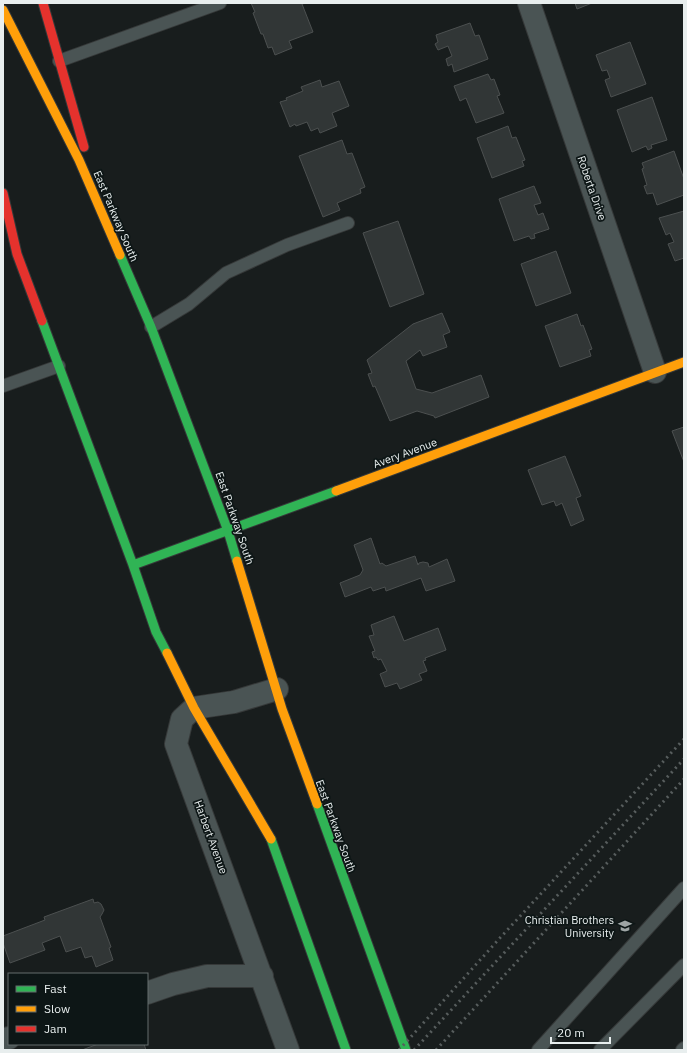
<svg xmlns="http://www.w3.org/2000/svg" width="687" height="1053" viewBox="0 0 687 1053" font-family="'IBM Plex Sans',sans-serif">
	<style>
		.building { fill: #313636; stroke: #4c5050 }
		.lines { fill: none; stroke-linecap: round; stroke-linejoin: round }
		.lane-casing { stroke: #363939; stroke-width: 14 }
		.street-casing { stroke: #363939; stroke-width: 24 }
		.fast-casing { stroke: #363939; stroke-width: 11 }
		.slow-casing { stroke: #363939; stroke-width: 11 }
		.jam-casing { stroke: #363939; stroke-width: 11 }
		.lane { stroke: #4a5454; stroke-width: 12 }
		.street { stroke: #4a5454; stroke-width: 22 }
		.fast { stroke: #30b455; stroke-width: 9 }
		.slow { stroke: #ff9f0a; stroke-width: 9 }
		.jam { stroke: #e5322d; stroke-width: 9 }
		.rail { stroke: #575d5d; stroke-width: 3; stroke-dasharray: 2 4; stroke-linecap: butt }
		.labels { text-anchor: middle; dominant-baseline: central; stroke-width: 3.5; stroke-linejoin: round; paint-order: stroke }
		.street-label { font-size: 11px; fill: #e8eeee; stroke: #0d1616 }
		.poi-label { font-size: 11px; fill: #e8eeee; stroke: #0d1616; text-anchor: end }
	</style>
	<rect width="100%" height="100%" fill="#181d1d"/>
	<path class="building" d="M251 3H306L302 4 313 32 289 41 292 48 275 55 272 47 268 48 263 34H261L253 13 255 12Z
		M575 3H592L577 9Z
		M470 23 475 36 479 35 488 59 454 72 452 64 448 66 446 59 452 56 448 46 438 50 435 44 438 42 436 35Z
		M630 42 646 84 611 97 605 80 610 78 607 70 602 71 596 55Z
		M488 74 491 80 494 79 500 95 497 96 504 113 476 123 466 98 460 101 454 86Z
		M320 80 322 87 339 81 349 106 332 113 337 126 320 133 318 128 311 131 307 122 296 126 295 124 290 127 280 102 287 100 286 98 303 91 301 87Z
		M652 97 667 140 651 145 652 148 648 150 646 146 632 152 617 110Z
		M508 126 512 138 516 137 525 160 522 161 524 166 492 178 477 138Z
		M342 140 347 154 352 153 365 187 360 189 361 193 337 203 340 210 323 217 299 156Z
		M674 151 684 179V195L657 205 653 193 647 194 644 186 647 185 642 169 644 168 642 163Z
		M534 186 541 203 534 205 538 215 543 213 549 229 534 234 535 238 531 239 529 236 514 241 499 199Z
		M684 211V258L675 261 668 244 674 242 670 233 666 235 659 218Z
		M398 221 424 294 390 307 363 233Z
		M556 251 571 293 536 306 521 264Z
		M442 313 450 332 443 335 447 347 423 356 420 350 406 361 416 389 432 393 481 375 489 397 435 418 434 416 417 411 390 421 375 386 373 387 368 374 372 373 367 360 413 324Z
		M577 314 581 326 583 325 592 349 589 350 591 356 560 367 545 326Z
		M684 427V462L672 431Z
		M565 456 581 496 576 498 584 520 571 526 562 503 556 506 554 501 542 505 528 470Z
		M371 538 380 564 382 563 386 566 415 556 418 565 419 563 423 562 428 563 429 567 447 559 455 581 426 591 421 578 386 591 385 587 373 591 371 587 345 597 340 583 360 575 363 570 354 545Z
		M394 616 404 641 438 628 446 650 425 658 426 660 423 661 427 671 419 674 422 680 400 689 397 683 385 687 380 674 387 671 381 659 378 660 376 657 374 658 372 652 375 651 369 636 374 635 371 625Z
		M93 899 94 903 98 902 101 904 104 910 102 914 100 917 111 947 109 948 113 960 96 967 92 956 85 958 81 947 66 952 60 936 42 943 45 950 10 963 3 943V936L45 920 44 917Z
		M98 1044H144L146 1050H82Z"/>
	<g class="lines">
		<g class="lane-casing">
			<path id="lane" d="M59 61 220 3
				M151 327 189 304 226 273 287 245 348 223
				M3 386 59 366
				M538 1050 684 888
				M600 1050 684 965
				M682 1050 684 1048"/>
		</g>
		<g class="street-casing">
			<path id="street" d="M529 3 655 372
				M277 689 234 702 194 708 182 719 176 744 288 1050
				M147 993 173 984 207 976H262
				M3 1040 9 1038"/>
		</g>
		<g class="fast-casing">
			<path id="fast" d="M120 255 151 327 228 531 237 561
				M42 321 133 565 156 632 167 653
				M133 565 336 491
				M317 804 406 1050
				M271 839 346 1050"/>
		</g>
		<g class="slow-casing">
			<path id="slow" d="M3 10 79 160 120 255
				M336 491 684 362
				M237 561 282 709 317 804
				M167 653 194 708 271 839"/>
		</g>
		<g class="jam-casing">
			<path id="jam" d="M43 3 84 147
				M3 193 17 254 42 321"/>
		</g>
		<use href="#lane" class="lane"/>
		<use href="#street" class="street"/>
		<use href="#fast" class="fast"/>
		<use href="#slow" class="slow"/>
		<use href="#jam" class="jam"/>
		<path class="rail" d="M399 1050 499 939 684 739
			M414 1050 684 759
			M436 1050 684 779"/>
	</g>
	<defs>
		<g id="university-bare" transform="scale(1.08)"><path d="M0-5L7-2L0 1L-7-2ZM-4 1L0 2.5L4 1V4Q0 6-4 4Z" fill="#9fa5a5" stroke="#0d1616" stroke-width="2.5" paint-order="stroke"/></g>
	</defs>
	<g fill-rule="evenodd">
		<use href="#university-bare" x="625" y="926"/>
	</g>
	<g class="labels">
		<g class="street-label">
			<text transform="translate(592 188) rotate(71)">Roberta Drive</text>
			<text transform="translate(116 216) rotate(67)">East Parkway South</text>
			<text transform="translate(405 453) rotate(-20)">Avery Avenue</text>
			<text transform="translate(235 518) rotate(71)">East Parkway South</text>
			<text transform="translate(336 826) rotate(70)">East Parkway South</text>
			<text transform="translate(211 837) rotate(70)">Harbert Avenue</text>
		</g>
		<g class="poi-label">
			<text x="614" y="920">Christian Brothers<tspan x="614" dy="13">University</tspan></text>
		</g>
	</g>
	<rect width="687" height="1053" fill="none" stroke="#e8eeee" stroke-width="8"/>
	<rect x="8" y="973" width="140" height="72" fill="#0d1616" stroke="#656c6c"/>
	<rect x="16" y="986" width="20" height="6" fill="#30b455" stroke="#656c6c"/>
	<text x="44" y="993" font-size="12" fill="#e8eeee">Fast</text>
	<rect x="16" y="1006" width="20" height="6" fill="#ff9f0a" stroke="#656c6c"/>
	<text x="44" y="1013" font-size="12" fill="#e8eeee">Slow</text>
	<rect x="16" y="1026" width="20" height="6" fill="#e5322d" stroke="#656c6c"/>
	<text x="44" y="1033" font-size="12" fill="#e8eeee">Jam</text>
	<path d="M551 1037v6h59v-6" fill="none" stroke="#e8eeee" stroke-width="2"/>
	<text x="557" y="1037" font-size="12" fill="#e8eeee" stroke="#0d1616" stroke-width="3" paint-order="stroke">20 m</text>
</svg>
